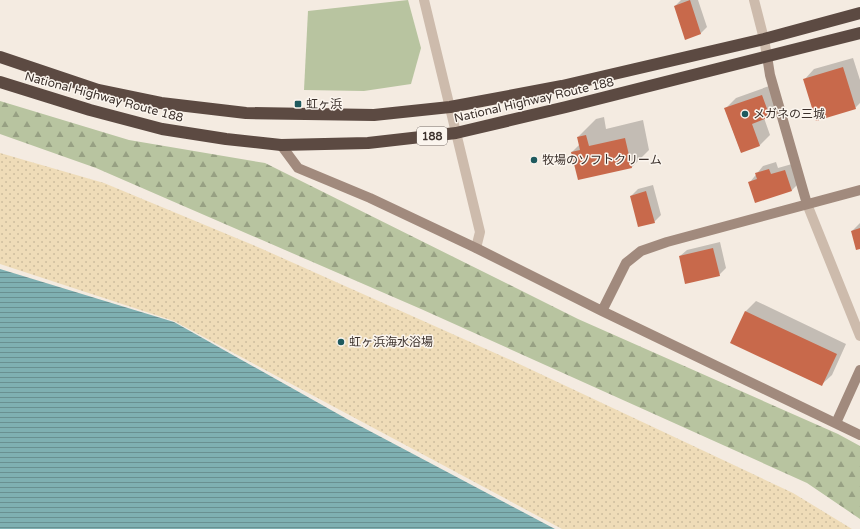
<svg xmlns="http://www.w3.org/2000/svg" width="860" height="529" viewBox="0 0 860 529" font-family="'Varela Round','Noto Sans JP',sans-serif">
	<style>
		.green { fill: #b8c4a0 }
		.forest { fill: url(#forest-firs) }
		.sand { fill: url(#sand-dots) }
		.water { fill: url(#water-rules) }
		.shadow { fill: #0003 }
		.building { fill: #c8694b }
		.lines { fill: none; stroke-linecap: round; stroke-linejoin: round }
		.street { stroke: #cdbbac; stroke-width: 10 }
		.secondary { stroke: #a18a7d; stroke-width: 10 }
		.highway { stroke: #5c4a42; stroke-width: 12 }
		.poi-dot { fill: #1f5a5e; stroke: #fbf5ee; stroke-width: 1.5 }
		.labels { text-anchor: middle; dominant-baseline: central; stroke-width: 3; stroke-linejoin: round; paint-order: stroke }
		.shield { fill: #fbf5ee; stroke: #756b66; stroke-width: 1 }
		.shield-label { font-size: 11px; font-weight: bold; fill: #3b302b }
		.street-label { font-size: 12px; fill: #3b302b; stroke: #fbf5ee }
		.poi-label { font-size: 12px; fill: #3b302b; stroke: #fbf5ee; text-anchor: start }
	</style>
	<defs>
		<pattern id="forest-firs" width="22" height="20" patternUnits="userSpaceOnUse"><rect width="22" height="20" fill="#b8c4a0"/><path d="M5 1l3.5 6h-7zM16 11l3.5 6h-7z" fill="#97a083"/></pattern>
		<pattern id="sand-dots" width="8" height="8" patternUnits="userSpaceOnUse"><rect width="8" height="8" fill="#efdcb8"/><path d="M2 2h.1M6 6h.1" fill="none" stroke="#cebd9e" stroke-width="1.8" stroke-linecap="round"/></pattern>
		<pattern id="water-rules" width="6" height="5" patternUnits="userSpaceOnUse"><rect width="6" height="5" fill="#7fb0b2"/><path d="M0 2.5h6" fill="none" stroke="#699091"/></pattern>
	</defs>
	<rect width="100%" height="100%" fill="#f4ebe1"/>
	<path class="green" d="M408 0 421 48 411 84 364 91 304 90 308 11Z"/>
	<path class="forest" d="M0 101 129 140 265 163 578 319 838 434 860 446V519L807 483 421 309 96 168 0 134Z"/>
	<path class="sand" d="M0 153 104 183 260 248 515 362 793 493 852 529H562L174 321 0 264Z"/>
	<path class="water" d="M0 269 174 322 347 419 555 529H0Z"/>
	<path class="shadow" d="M681 0H698L707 27 700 34 675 6Z
		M853 58 860 80V103L855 108 804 80 814 69Z
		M772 85 780 106 770 116 764 118 770 135 760 145 741 152 725 109 736 98Z
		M604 117 606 129 643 120 649 150 632 167 572 152 580 144 578 137 596 119Z
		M776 162 778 168 792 164 798 184 791 191 750 182 763 166Z
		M653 185 661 215 654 222 631 196 638 189Z
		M860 223V248L852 231Z
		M720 242 726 268 719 275 680 256 687 250Z
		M756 301 846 344 832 375 821 385 731 342 746 311Z"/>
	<path class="building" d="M690 0 701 34 685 40 674 6Z
		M843 67 856 109 816 121 803 79Z
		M762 95 770 117 752 124 760 146 741 153 724 108Z
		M586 135 589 146 625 138 632 168 578 180 571 152 580 150 577 137Z
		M769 169 771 174 785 170 792 191 755 203 748 182 757 179 755 173Z
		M646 191 655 223 638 227 630 196Z
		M860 228V249L856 250 851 231Z
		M713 248 720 276 685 284 679 256Z
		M745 311 837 354 822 386 730 343Z"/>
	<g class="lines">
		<path class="street" d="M424 0 480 232 476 248
			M754 0 764 39 767 56
			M807 204 860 336"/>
		<path class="secondary" d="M767 56 770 75 807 204
			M281 145 298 168 370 198 476 248 602 311 860 435
			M602 311 626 263 641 251 667 242 860 190
			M836 423 860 370"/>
		<path class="highway" d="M0 57 98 90 161 103 246 113 374 115 450 107 562 86 764 39 860 13
			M0 82 90 110 162 129 226 139 281 145 368 143 456 133 566 107 860 33"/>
	</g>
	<g class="poi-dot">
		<rect x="294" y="100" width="8" height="8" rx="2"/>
		<circle cx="745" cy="114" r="4"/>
		<circle cx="534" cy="160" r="4"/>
		<circle cx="341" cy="342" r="4"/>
	</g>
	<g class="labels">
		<rect class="shield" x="417" y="127" width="30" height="18" rx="3"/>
		<g class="shield-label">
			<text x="432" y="136">188</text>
		</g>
		<g class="street-label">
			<text transform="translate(104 97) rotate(15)">National Highway Route 188</text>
			<text transform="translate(534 100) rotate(-13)">National Highway Route 188</text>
		</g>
		<g class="poi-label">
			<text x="306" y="104">虹ヶ浜</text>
			<text x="753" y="114">メガネの三城</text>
			<text x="542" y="160">牧場のソフトクリーム</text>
			<text x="349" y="342">虹ヶ浜海水浴場</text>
		</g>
	</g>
</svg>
